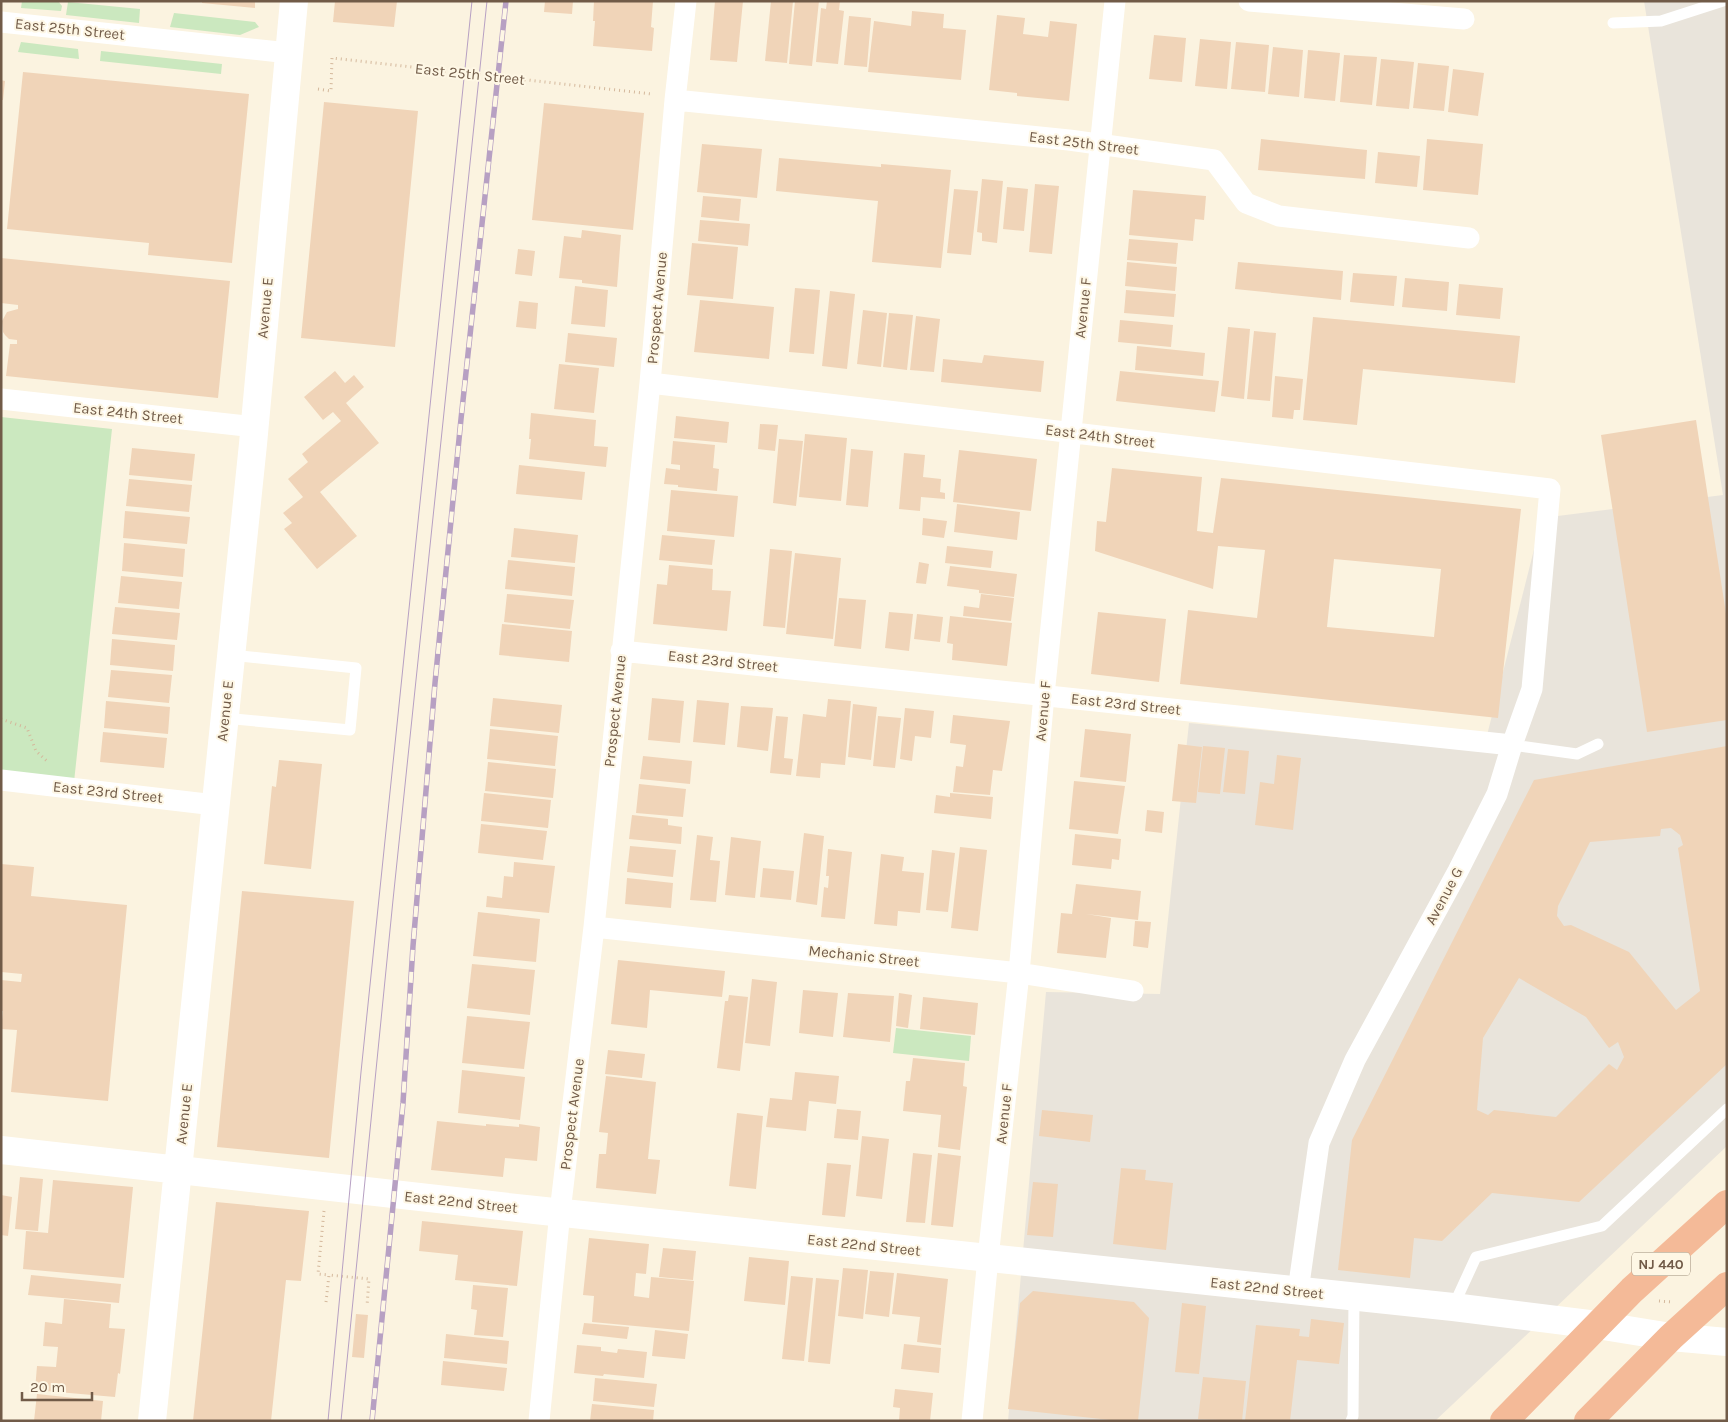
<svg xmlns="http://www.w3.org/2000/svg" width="1728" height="1422" viewBox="0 0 1728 1422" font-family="Karla,sans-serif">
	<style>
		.industrial { fill: #e9e4db }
		.green { fill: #cbe8bf }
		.building { fill: #f0d4b8; fill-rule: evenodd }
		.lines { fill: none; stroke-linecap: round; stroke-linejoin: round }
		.path { stroke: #d4b89c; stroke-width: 3; stroke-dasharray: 1 4; stroke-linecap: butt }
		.lane { stroke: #fff; stroke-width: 11 }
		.street { stroke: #fff; stroke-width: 21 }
		.secondary { stroke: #fff; stroke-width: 28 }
		.highway { stroke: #f4ba98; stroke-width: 28 }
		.tram { stroke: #b7a0c3; stroke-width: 1 }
		.rail-casing { stroke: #b7a0c3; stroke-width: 5.5 }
		.rail { stroke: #fef7e5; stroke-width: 4; stroke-dasharray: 11; stroke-linecap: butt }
		.labels { text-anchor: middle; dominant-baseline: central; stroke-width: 4; stroke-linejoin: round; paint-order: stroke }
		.shield { fill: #fef7e5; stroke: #9b8a77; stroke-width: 1 }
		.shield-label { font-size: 14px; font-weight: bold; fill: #715b48 }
		.street-label { font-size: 15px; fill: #715b48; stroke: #fef7e5 }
	</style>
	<rect width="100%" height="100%" fill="#fbf3e0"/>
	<path class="industrial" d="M1644 1H1727V1146L1435 1421H1008L1046 992 1160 994 1189 723 1483 751 1542 518 1723 495Z"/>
	<path class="green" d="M22 1H58L62 6 61 11 21 8Z
		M68 2 140 9 139 23 66 15Z
		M174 13 255 22 259 27 240 35 170 27Z
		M21 42 78 49 79 59 18 52Z
		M101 51 222 64 221 74 100 61Z
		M1 417 112 429 74 782 1 773Z
		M896 1028 971 1036 969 1061 893 1053Z"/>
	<path class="building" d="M202 1H255V8L202 3Z
		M335 1H397L394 27 333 22Z
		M545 1H573L572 14 544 12Z
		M594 1H653L651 27 654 28 652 51 593 46 595 21H593Z
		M715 1H743L737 62 710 60Z
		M771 1H793L787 63 765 61Z
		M795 1H819L812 66 789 64Z
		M827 1H840L839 10 844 11 838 64 816 62 821 8 826 9Z
		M912 11 944 14 943 28 966 30 961 80 868 72 874 21 911 26Z
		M997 15 1025 18 1023 34 1048 37 1050 21 1077 24 1069 101 1017 96V93L989 90Z
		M849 16 871 18 867 67 844 65Z
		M1154 35 1186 38 1182 82 1149 79Z
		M1200 39 1231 42 1227 89 1195 86Z
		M1236 42 1269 45 1265 92 1231 89Z
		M1273 47 1303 50 1299 97 1268 94Z
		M1308 50 1340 53 1335 101 1304 98Z
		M1344 55 1377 57 1372 105 1340 102Z
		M1381 59 1414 62 1409 109 1376 106Z
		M1418 63 1449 66 1444 111 1413 108Z
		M1453 69 1484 73 1478 116 1448 112Z
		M23 72 249 94 232 263 148 255 149 243 7 229Z
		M1 80 5 81 3 100H1Z
		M324 102 418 111 395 347 301 338Z
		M544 103 644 113 633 230 532 220Z
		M1261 139 1367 150 1365 179 1258 170Z
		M1427 139 1483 144 1478 195 1423 190Z
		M702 144 762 149 757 198 697 192Z
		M1378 152 1420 156 1417 187 1375 183Z
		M779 158 881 167V164L951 170 941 268 872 262 878 201 776 191Z
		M982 179 1003 181 997 243 982 241V233L977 232Z
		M1035 184 1059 186 1052 254 1029 252Z
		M1007 187 1028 189 1024 231 1003 229Z
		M954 189 978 191 971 255 947 253Z
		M1133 190 1206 196 1204 220 1195 219 1193 241 1129 235Z
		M703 196 741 199 739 221 701 217Z
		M700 220 750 224 748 246 698 241Z
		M582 230 621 235 617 287 582 283V280L559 278 564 236 581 238Z
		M1129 239 1178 243 1176 264 1127 260Z
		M692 243 738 247 733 299 687 295Z
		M518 249 535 251 532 276 515 274Z
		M1 258 230 281 218 398 6 376 10 344H17V340L9 339 5 335 3 332 2 321 7 312 18 309V305L1 303Z
		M1127 262 1177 267 1175 291 1125 286Z
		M1238 262 1343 271 1341 300 1235 289Z
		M1353 273 1397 276 1394 306 1350 302Z
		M1405 278 1449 282 1447 311 1402 307Z
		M1459 284 1503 288 1500 319 1456 315Z
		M575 286 608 290 605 327 571 324Z
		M795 288 820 290 814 354 789 352Z
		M1126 290 1176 294 1174 317 1124 313Z
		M830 291 855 294 847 369 822 366Z
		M700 300 774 307 769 359 694 352Z
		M519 301 538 303 536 329 516 327Z
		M863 310 887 313 881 367 857 364Z
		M889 313 913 315 907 370 883 367Z
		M916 316 940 319 934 372 910 370Z
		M1313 317 1520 336 1515 383 1363 369 1357 425 1303 420Z
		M1120 320 1173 325 1171 347 1118 342Z
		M1228 327 1250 329 1244 399 1221 396Z
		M1254 331 1276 333 1270 401 1247 399Z
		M568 333 617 338 614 367 565 362Z
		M1137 346 1205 353 1203 376 1135 370Z
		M984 355 1044 361 1041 392 941 382 943 359 982 363Z
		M559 364 599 368 594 413 554 409Z
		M335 371 345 383 354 375 364 387 346 403 379 443 320 492 357 536 317 569 284 529 292 523 283 513 303 497 288 479 308 462 302 454 341 421 333 412 323 420 304 397Z
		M1120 371 1219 381 1215 412 1116 401Z
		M1275 376 1303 379 1300 410H1294L1293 419 1272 417Z
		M531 413 596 420 594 446 608 447 606 467 529 459 531 439H529Z
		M676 416 729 422 727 443 674 438Z
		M1696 420 1727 620V720L1647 732 1601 435Z
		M760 424 778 425 775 451 758 449Z
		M805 434 847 438 841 501 799 497Z
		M779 439 803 441 796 506 773 503Z
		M673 441 715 445 713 468 719 469 717 491 678 487V485L664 484 666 468 680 470V465L671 464Z
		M132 448 195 454 192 481 129 475Z
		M851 449 873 451 868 507 846 505Z
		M959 450 1037 459 1031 511 953 502Z
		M904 453 925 455 923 477 941 479 940 492 945 493V499L921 497 920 511 899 509Z
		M519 465 585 472 582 500 516 494Z
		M1112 468 1202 477 1197 531 1213 533 1221 478 1521 509 1498 718 1180 684 1188 610 1257 618 1265 550 1218 546 1213 589 1095 551 1097 521 1106 522ZM1334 559 1441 569 1434 637 1327 627Z
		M129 479 192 485 189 512 126 506Z
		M671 490 738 496 734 537 667 531Z
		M957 504 1020 512 1017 540 954 532Z
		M125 511 190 517 187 544 123 538Z
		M923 518 947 521 944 538 922 535Z
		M514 528 578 535 575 563 511 557Z
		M662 535 715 540 712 565 659 560Z
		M124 543 185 549 183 577 122 571Z
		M947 546 993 551 991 568 945 563Z
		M770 549 792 551 785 628 763 626Z
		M795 553 841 558 833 639 786 634Z
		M508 560 575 567 572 596 505 589Z
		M919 562 929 564 926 584 916 583Z
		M669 565 713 569 712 590 731 591 727 631 653 624 657 584 667 585Z
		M950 566 1017 574 1014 597 979 593V590L947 586Z
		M121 576 182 582 179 609 118 603Z
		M507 594 574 600 570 629 504 622Z
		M981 594 1014 598 1011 621 963 616 964 606 979 608Z
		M839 598 866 600 861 649 834 646Z
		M115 607 180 613 177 640 112 634Z
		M889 612 913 614 909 651 885 648Z
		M1098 612 1166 619 1159 682 1091 674Z
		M917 614 943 617 940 642 914 639Z
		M950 616 1012 623 1007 666 952 660 953 644 947 643Z
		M502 624 572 631 569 662 499 655Z
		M112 639 175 645 173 671 110 665Z
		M111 670 172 675 169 703 108 697Z
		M493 698 562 705 559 733 490 726Z
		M652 698 684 701 680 743 648 740Z
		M828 699 851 701 845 765 821 763 820 778 796 776 803 714 826 717Z
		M697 700 729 703 725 745 693 742Z
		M106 701 170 707 168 734 104 728Z
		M853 704 877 707 871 760 848 757Z
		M741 706 773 708 768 751 737 747Z
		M905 708 934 711 931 738 915 736 912 761 900 759Z
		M953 715 1010 721 1002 771 993 770 990 795 953 792 956 766 963 767 966 745 950 743Z
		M776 716 788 717 784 758 793 759 791 775 770 773Z
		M878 716 901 718 895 768 873 766Z
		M490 729 558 736 555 766 487 759Z
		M1085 729 1131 734 1126 782 1080 777Z
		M103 732 167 738 164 768 100 762Z
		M1178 744 1202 747 1196 803 1172 801Z
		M1203 746 1225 748 1220 794 1198 792Z
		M1727 746V1064L1579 1202 1492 1193 1442 1241 1414 1238 1410 1278 1338 1270 1352 1140 1534 780ZM1671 828 1680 835 1683 845 1678 848 1700 991 1676 1010 1629 952 1571 925 1564 926 1557 916 1558 906 1590 842 1660 836 1661 829ZM1519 978 1586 1017 1609 1048 1618 1042 1624 1057 1617 1070 1609 1064 1556 1117 1494 1110 1488 1115 1477 1110 1483 1038Z
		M1228 749 1249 751 1245 794 1223 792Z
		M1277 755 1301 758 1293 830 1255 825 1260 782 1274 784Z
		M643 756 692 761 690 784 640 779Z
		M279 760 322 764 311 869 264 864 272 786 276 787Z
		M488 762 556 769 553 798 485 791Z
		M1074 781 1125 786 1118 834 1069 829Z
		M639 784 686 789 683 817 636 813Z
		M484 793 551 800 548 828 481 821Z
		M950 793 993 797 991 819 934 813 936 795 950 797Z
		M1147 810 1164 812 1162 833 1145 831Z
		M632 815 668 819V825L682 827 681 844 629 839Z
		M481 824 547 831 543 860 478 853Z
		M804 833 824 836 817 905 796 902Z
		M1075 834 1121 839 1119 860 1112 859 1111 869 1072 865Z
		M697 835 713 837 710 860 720 861 716 902 690 900Z
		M731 837 761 841 755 898 725 895Z
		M630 846 676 850 673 877 627 872Z
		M960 847 987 850 978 931 951 928Z
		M828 849 852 852 845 919 821 917 824 887 828 888 829 876H826Z
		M932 850 955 853 948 912 926 910Z
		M881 854 904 857 902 871 924 873 920 913 898 911 897 926 874 924Z
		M514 862 555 866 549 913 486 907 487 896 502 898 504 876 513 877Z
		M1 864 34 867 31 896 127 905 108 1101 11 1092 17 1030 1 1029 3 1011H1V980L21 982 22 974 1 972Z
		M763 868 794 871 791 900 760 897Z
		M627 878 673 883 671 908 625 904Z
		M1076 884 1141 891 1138 920 1086 914 1111 918 1106 958 1057 953 1061 913 1072 914Z
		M242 891 354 901 329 1158 217 1147Z
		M478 912 540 919 536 962 473 956Z
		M1135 921 1151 922 1148 948 1133 946Z
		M618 960 725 971 722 997 650 990 647 1028 611 1024Z
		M472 964 535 970 530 1015 467 1008Z
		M752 979 777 982 770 1046 745 1043Z
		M803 990 838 993 833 1037 799 1033Z
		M848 993 894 996 890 1042 843 1037Z
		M899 993 912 995 908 1028 896 1026Z
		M729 995 748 997 740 1071 717 1068 725 1001H728Z
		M923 997 978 1003 975 1035 920 1029Z
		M467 1016 530 1022 524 1069 462 1063Z
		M608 1050 645 1054 642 1078 605 1074Z
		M913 1058 965 1063 963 1086 967 1087 960 1150 938 1147 941 1115 903 1111 906 1081H910Z
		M462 1070 525 1077 520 1120 458 1113Z
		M795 1072 839 1076 836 1104 809 1101 806 1131 766 1127 770 1098 792 1100Z
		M606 1076 656 1082 648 1159 660 1160 656 1194 596 1188 599 1154H606L608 1133 599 1132Z
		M837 1109 861 1111 858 1140 834 1138Z
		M1042 1110 1093 1115 1090 1142 1039 1136Z
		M737 1113 763 1116 756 1189 729 1186Z
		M437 1121 486 1126V1124L519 1127V1124L540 1127 537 1161 505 1158 503 1177 431 1170Z
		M862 1136 889 1139 882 1199 856 1196Z
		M913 1153 932 1155 925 1223 906 1222Z
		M938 1153 961 1156 953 1227 931 1225Z
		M827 1163 851 1165 845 1217 822 1215Z
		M1121 1168 1146 1170 1145 1180 1173 1183 1166 1250 1113 1244Z
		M20 1177 43 1179 38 1231 15 1229Z
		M53 1180 133 1187 124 1278 23 1269 26 1231 48 1233Z
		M1033 1182 1058 1184 1053 1237 1027 1235Z
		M1 1195 12 1197 8 1236 1 1235Z
		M216 1202 309 1211 301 1281 286 1280 271 1421H193Z
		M422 1221 523 1231 517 1286 455 1280 458 1255 419 1251Z
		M589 1238 649 1244 646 1274 636 1273 634 1296 649 1298 651 1277 694 1281 689 1331 592 1322 594 1296 583 1295Z
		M663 1248 696 1251 693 1280 659 1277Z
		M749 1257 789 1261 785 1305 744 1301Z
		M843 1268 868 1270 863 1319 838 1316Z
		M870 1271 894 1273 889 1317 865 1314Z
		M897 1273 948 1279 941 1345 917 1342 920 1317 892 1314Z
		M31 1275 121 1284 119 1303 28 1295Z
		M791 1276 813 1278 804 1361 782 1359Z
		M816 1278 839 1280 830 1364 808 1362Z
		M473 1285 508 1288 503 1337 474 1335 477 1310 471 1309Z
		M1033 1291 1134 1302 1149 1318 1138 1421H1120L1008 1409 1020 1303Z
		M64 1299 111 1304 109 1328 125 1329 120 1374 118 1373 115 1397 35 1390 37 1366 56 1367 58 1347 43 1346 45 1322 62 1324Z
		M1182 1303 1206 1306 1199 1374 1175 1372Z
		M356 1314 368 1315 364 1358 352 1357Z
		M1311 1319 1344 1323 1339 1364 1297 1360 1290 1421H1245L1256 1325 1300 1329 1299 1336 1309 1337Z
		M584 1323 629 1327 627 1339 582 1334Z
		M655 1330 688 1334 685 1359 652 1356Z
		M446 1334 509 1341 507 1364 444 1358Z
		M904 1344 941 1348 939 1373 901 1369Z
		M577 1345 601 1347V1351L617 1353 618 1349 647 1352 644 1378 604 1374 603 1376 574 1373Z
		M443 1361 507 1368 504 1391 441 1385Z
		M1203 1377 1246 1381 1242 1421 1198 1419Z
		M595 1378 657 1384 654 1407 593 1401Z
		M895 1389 933 1393 930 1421H899L900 1408 893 1407Z
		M37 1394 103 1401 101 1421H34Z
		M592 1404 654 1410 653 1421H590Z"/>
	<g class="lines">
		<path class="path" d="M318 89 331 91 332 58 652 94
			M1 719 27 728 36 751 48 762
			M324 1211 318 1274 329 1275
			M1659 1301 1672 1302
			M326 1302 329 1275 369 1279 367 1306"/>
		<path class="lane" d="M1613 23 1661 21 1723 1
			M224 718 350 730 356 668 231 655
			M1512 745 1577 754 1598 744
			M1453 1307 1476 1257 1602 1226 1727 1109
			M1351 1421 1353 1416 1354 1297"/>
		<path class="street" d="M1249 1 1464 19
			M1 22 289 53
			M675 100 1069 140 1214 160 1246 203 1279 216 1469 238
			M650 383 1550 489 1532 689 1512 745 1497 794 1458 871 1355 1060 1319 1143 1298 1291
			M1 399 255 427
			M621 651 1512 745
			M1 780 215 805
			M594 927 1019 973 1133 991
			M539 1421 560 1212 594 927 650 383 675 100 686 1
			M972 1421 988 1258 1019 973 1044 695 1115 1"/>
		<path class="secondary" d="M1 1150 535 1210 1453 1307 1597 1325 1671 1337 1727 1342
			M152 1421 253 444 294 1"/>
		<path class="highway" d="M1504 1421 1632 1290 1727 1204
			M1588 1421 1671 1337 1727 1286"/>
		<path class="tram" d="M328 1421 361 1072 472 1
			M341 1421 393 900 487 1"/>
		<g class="rail-casing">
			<path id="rail" d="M372 1421 403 1103 413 946 435 683 461 419 506 1"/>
		</g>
		<use href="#rail" class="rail"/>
	</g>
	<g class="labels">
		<rect class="shield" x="1632" y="1252.5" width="58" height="23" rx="4"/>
		<g class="shield-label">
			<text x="1661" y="1264">NJ 440</text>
		</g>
		<g class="street-label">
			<text transform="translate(70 29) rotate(6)">East 25th Street</text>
			<text transform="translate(470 74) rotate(6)">East 25th Street</text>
			<text transform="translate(1084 143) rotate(7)">East 25th Street</text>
			<text transform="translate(265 308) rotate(-85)">Avenue E</text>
			<text transform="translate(657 308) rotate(-85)">Prospect Avenue</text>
			<text transform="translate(1083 308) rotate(-84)">Avenue F</text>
			<text transform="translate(128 413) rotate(6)">East 24th Street</text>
			<text transform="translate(1100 436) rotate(7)">East 24th Street</text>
			<text transform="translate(723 661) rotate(6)">East 23rd Street</text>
			<text transform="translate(1126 704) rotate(6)">East 23rd Street</text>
			<text transform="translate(225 711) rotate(-84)">Avenue E</text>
			<text transform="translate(615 711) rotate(-84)">Prospect Avenue</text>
			<text transform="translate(1043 711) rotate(-85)">Avenue F</text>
			<text transform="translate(108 792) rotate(6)">East 23rd Street</text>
			<text transform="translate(1444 896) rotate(-62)">Avenue G</text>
			<text transform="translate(864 956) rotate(6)">Mechanic Street</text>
			<text transform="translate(184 1114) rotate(-84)">Avenue E</text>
			<text transform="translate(572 1114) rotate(-83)">Prospect Avenue</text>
			<text transform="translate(1004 1114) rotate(-84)">Avenue F</text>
			<text transform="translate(461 1202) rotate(6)">East 22nd Street</text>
			<text transform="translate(864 1245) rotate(6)">East 22nd Street</text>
			<text transform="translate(1267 1288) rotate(6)">East 22nd Street</text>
		</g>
	</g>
	<rect width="1728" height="1422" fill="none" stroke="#715b48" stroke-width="5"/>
	<path d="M22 1392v8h70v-8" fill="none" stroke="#715b48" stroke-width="2.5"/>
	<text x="30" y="1392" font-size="15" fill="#715b48" stroke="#fef7e5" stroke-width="4" paint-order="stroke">20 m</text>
</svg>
